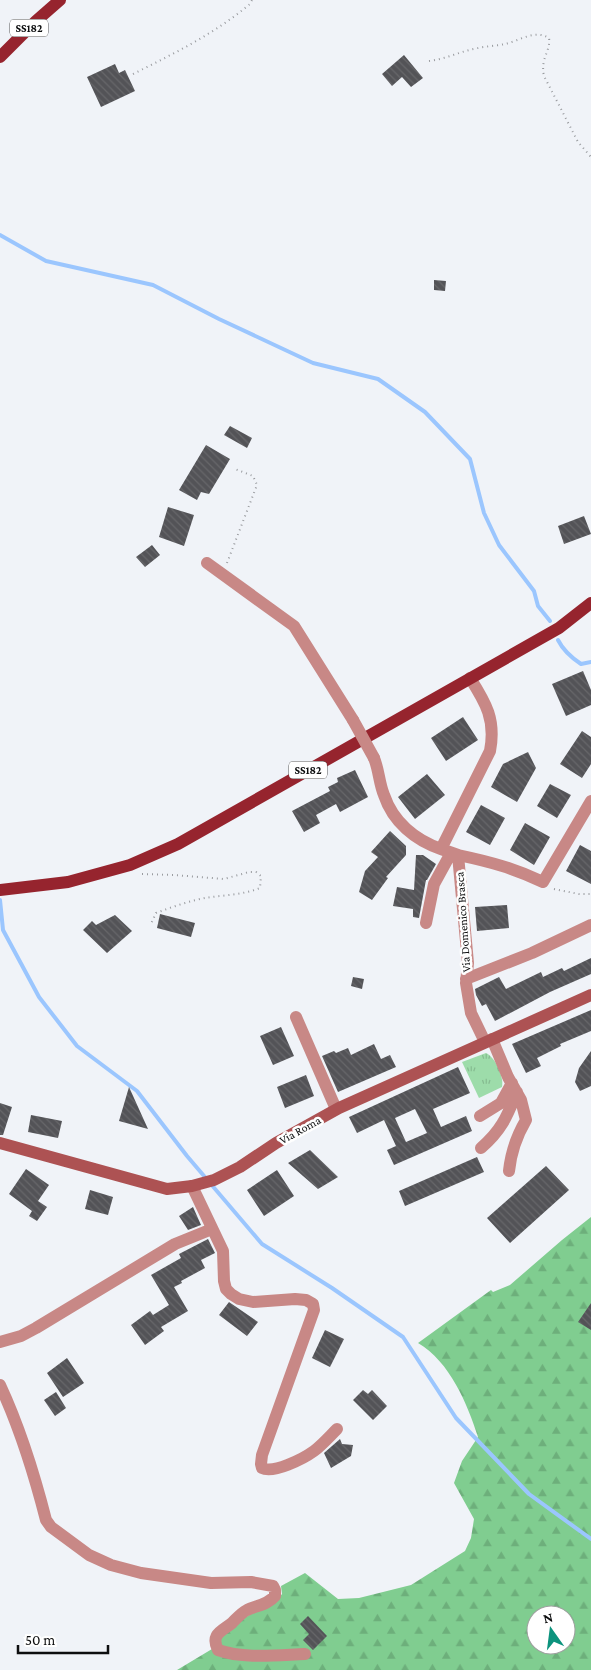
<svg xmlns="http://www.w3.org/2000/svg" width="591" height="1670" viewBox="0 0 591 1670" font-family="'Crimson Pro',serif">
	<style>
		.forest { fill: url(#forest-firs); fill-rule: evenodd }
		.park { fill: url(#park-tufts) }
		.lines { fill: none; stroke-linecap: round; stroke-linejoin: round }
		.stream { stroke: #9bc6fe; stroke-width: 4 }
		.building { fill: url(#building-back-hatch); fill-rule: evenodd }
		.path { stroke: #999b9f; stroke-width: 2; stroke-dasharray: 1 4; stroke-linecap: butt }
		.street { stroke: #c88886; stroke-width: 12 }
		.secondary { stroke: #ad5253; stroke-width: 12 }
		.primary { stroke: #96242e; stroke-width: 12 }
		.street-bridge { stroke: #c88886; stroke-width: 12 }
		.labels { text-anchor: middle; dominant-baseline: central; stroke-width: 5; stroke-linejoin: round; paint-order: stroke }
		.shield { fill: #fff; stroke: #565657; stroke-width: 1 }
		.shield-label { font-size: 11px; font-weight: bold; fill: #0d0e0f }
		.street-label { font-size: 12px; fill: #0d0e0f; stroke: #fff }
	</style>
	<defs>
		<pattern id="forest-firs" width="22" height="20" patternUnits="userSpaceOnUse" patternTransform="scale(1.25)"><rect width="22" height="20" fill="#80cd90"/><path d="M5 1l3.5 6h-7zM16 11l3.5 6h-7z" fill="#6daf7b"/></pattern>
		<pattern id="park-tufts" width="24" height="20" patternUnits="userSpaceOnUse" patternTransform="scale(1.25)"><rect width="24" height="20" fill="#9ddcaa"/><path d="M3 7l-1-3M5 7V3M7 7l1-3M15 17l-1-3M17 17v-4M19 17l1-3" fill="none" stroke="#86bc91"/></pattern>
		<pattern id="building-back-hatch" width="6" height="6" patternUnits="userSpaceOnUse" patternTransform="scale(1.25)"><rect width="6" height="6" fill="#535357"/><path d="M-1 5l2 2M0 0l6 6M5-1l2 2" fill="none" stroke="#67676a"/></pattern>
	</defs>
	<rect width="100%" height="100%" fill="#f0f3f8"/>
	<path class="forest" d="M591 1217V1670H177L217 1646 221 1631 278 1599 282 1594 281 1586 305 1573 338 1599 359 1598 411 1585 465 1551 471 1538 474 1519 454 1483 462 1461 478 1437C467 1403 450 1362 418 1343L491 1290 493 1292 510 1285 562 1240ZM536 1615H566V1645H536Z"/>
	<path class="park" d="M486 1053C496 1058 504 1077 502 1087L479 1098 462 1062Z"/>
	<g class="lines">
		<path class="stream" d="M0 235 46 261 153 285 219 319 313 363 378 379 425 412 470 459 484 513 499 545 534 591 538 606 550 621
			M558 640C563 650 572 658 581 664L591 662
			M0 900 3 930 39 997 77 1046 137 1091 187 1156 262 1244 332 1288 403 1337 456 1418 529 1494 591 1539"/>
	</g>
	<path class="building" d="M404 55 423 78 411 87 402 77 392 86 382 74Z
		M115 64 119 73 125 70 135 91 101 107 87 77Z
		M434 280 446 281 445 291 434 290Z
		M230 426 252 438 247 448 224 435Z
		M206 445 230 459 209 494 201 492 197 500 179 490Z
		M168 507 194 515 184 546 159 537Z
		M584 516 591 534 564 544 558 526Z
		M152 545 160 555 145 567 136 557Z
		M583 671 591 690V705L566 716 552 684Z
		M463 717 478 740 446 761 431 738Z
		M582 731 591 737V764L582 778 560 764Z
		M528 752 536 768 517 802 491 787 503 764Z
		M355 770 368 797 340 812 336 804 316 815 320 823 304 832 292 811 330 791 328 787 338 782 337 778Z
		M427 774 445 795 415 819 398 797Z
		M550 784 571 795 557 818 537 806Z
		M481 805 505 818 490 845 466 832Z
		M525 823 550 837 534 865 510 850Z
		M390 831 406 846V855L386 877 388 878 372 900 359 892 365 871 378 857 371 852Z
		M580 845 591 851V884L566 871Z
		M416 855H423L436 864 427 880H426L419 918 413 917V909L393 906 397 887 414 890Z
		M507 905 509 928 477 931 475 907Z
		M160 914 195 923 191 937 157 928Z
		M115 915 132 931 107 953 83 930 92 921 96 925Z
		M591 958V974L550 992 495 1021 486 1004 482 1006 476 995 475 989 499 977 506 989 541 972 543 977 562 968 564 971Z
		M353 977 364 979 362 989 351 986Z
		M591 1010V1031L560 1044 561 1046 537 1058 541 1066 526 1073 512 1044Z
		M281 1027 294 1056 273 1065 260 1036Z
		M374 1044 381 1059 390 1055 396 1067 338 1092 322 1056 334 1051 336 1053 348 1048 351 1055Z
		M591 1051V1086L580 1091 575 1082 579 1068Z
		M458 1067 470 1093 433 1109 441 1127 466 1116 472 1131 394 1165 387 1150 396 1146 384 1120 357 1133 349 1117ZM415 1109 427 1133 406 1142 395 1118Z
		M306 1075 314 1096 285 1108 277 1087Z
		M129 1087 148 1129 119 1121Z
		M0 1103 12 1107 3 1135H0Z
		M31 1115 62 1121 58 1138 28 1132Z
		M310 1150 338 1177 318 1189 288 1163Z
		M477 1157 484 1172 405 1206 399 1191Z
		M546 1166 569 1190 510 1243 487 1218Z
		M26 1169 49 1185 38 1201 47 1207 37 1221 29 1216 32 1211 9 1194Z
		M277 1170 294 1196 264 1216 247 1190Z
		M90 1190 113 1197 108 1215 85 1209Z
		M193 1207 201 1225 188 1230 179 1216Z
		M208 1239 215 1253 201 1260 205 1268 181 1281 182 1283 174 1287 188 1311 161 1327 164 1331 145 1345 131 1325 150 1311 153 1315 169 1305 151 1275 181 1258 179 1254Z
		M229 1302 258 1322 247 1336 219 1315Z
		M591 1303V1330L578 1322Z
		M325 1330 344 1339 330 1367 312 1358Z
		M67 1358 84 1383 63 1397 47 1373Z
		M363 1390 368 1394 372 1390 387 1406 373 1420 353 1400Z
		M56 1392 66 1408 55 1416 44 1400Z
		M340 1439 342 1444 353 1445 351 1456 331 1468 324 1453Z
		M308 1616 327 1636 313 1650 303 1640 309 1634 300 1624Z"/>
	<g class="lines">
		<path class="path" d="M429 61C446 59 461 51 478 48 487 46 496 46 505 44 519 41 535 29 549 38 551 51 540 58 544 76L578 142 591 157
			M133 74C175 53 214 34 250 4L252 0
			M227 563 257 485 253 476 235 469
			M142 874 174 875 224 879 249 872H256L261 876 260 888C243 895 223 895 205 898 189 901 172 907 156 913L151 924
			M554 889 579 894H591"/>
		<path class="street" d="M207 563 294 626 353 720
			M470 678C486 703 496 720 490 751L441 849 458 855 468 963 466 983 471 1013 485 1042
			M374 758C379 770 379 783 384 795 393 822 415 840 441 849
			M458 855C491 862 513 868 543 882L591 801
			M426 923 434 884 451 853
			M466 979 532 953 591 925
			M296 1017 336 1109
			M492 1039 508 1077 521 1100 526 1120C516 1137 511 1152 509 1171
			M480 1116 501 1103 512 1083
			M481 1148C502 1130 507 1116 517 1092
			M192 1186 223 1251 224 1281 226 1289 231 1294 239 1299 253 1302 295 1299 306 1300 313 1304 314 1310 262 1455 261 1464 262 1468C273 1474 303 1459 314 1451 322 1445 329 1437 337 1429
			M0 1342 21 1336 36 1328 175 1244 212 1229
			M0 1385C20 1428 34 1473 46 1520L51 1527 89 1555 111 1565 141 1573 211 1583 251 1582 273 1586 275 1590V1596C267 1605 258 1605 247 1610 241 1613 237 1618 232 1623 222 1631 210 1634 218 1650 243 1659 278 1655 305 1654"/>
		<path class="secondary" d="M0 1143 167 1189 192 1186 214 1180 240 1167 276 1143 339 1108 591 995"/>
		<path class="primary" d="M0 57 36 21 60 0
			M0 890 68 882 130 865 178 844 559 628 591 603"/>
		<path class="street-bridge" d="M353 720 374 758"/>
	</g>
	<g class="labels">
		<g class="shield">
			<rect x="10" y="19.5" width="38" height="17" rx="4"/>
			<rect x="289" y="761.5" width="38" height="17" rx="4"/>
		</g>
		<g class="shield-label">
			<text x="29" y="28">SS182</text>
			<text x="308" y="770">SS182</text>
		</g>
		<g class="street-label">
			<text transform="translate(463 922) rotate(-94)">Via Domenico Brasca</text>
			<text transform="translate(300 1130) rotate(-29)">Via Roma</text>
		</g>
	</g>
	<g transform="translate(551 1630) rotate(346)"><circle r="24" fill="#ffffff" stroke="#9e9f9f"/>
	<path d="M0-4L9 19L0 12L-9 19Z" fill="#0c937d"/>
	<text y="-8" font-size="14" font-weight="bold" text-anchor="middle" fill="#0d0e0f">N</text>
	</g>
	<path d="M18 1645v8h90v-8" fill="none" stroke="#0d0e0f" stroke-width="2.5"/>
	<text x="25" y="1645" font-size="15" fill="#0d0e0f" stroke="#ffffff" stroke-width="4" paint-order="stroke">50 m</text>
</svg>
